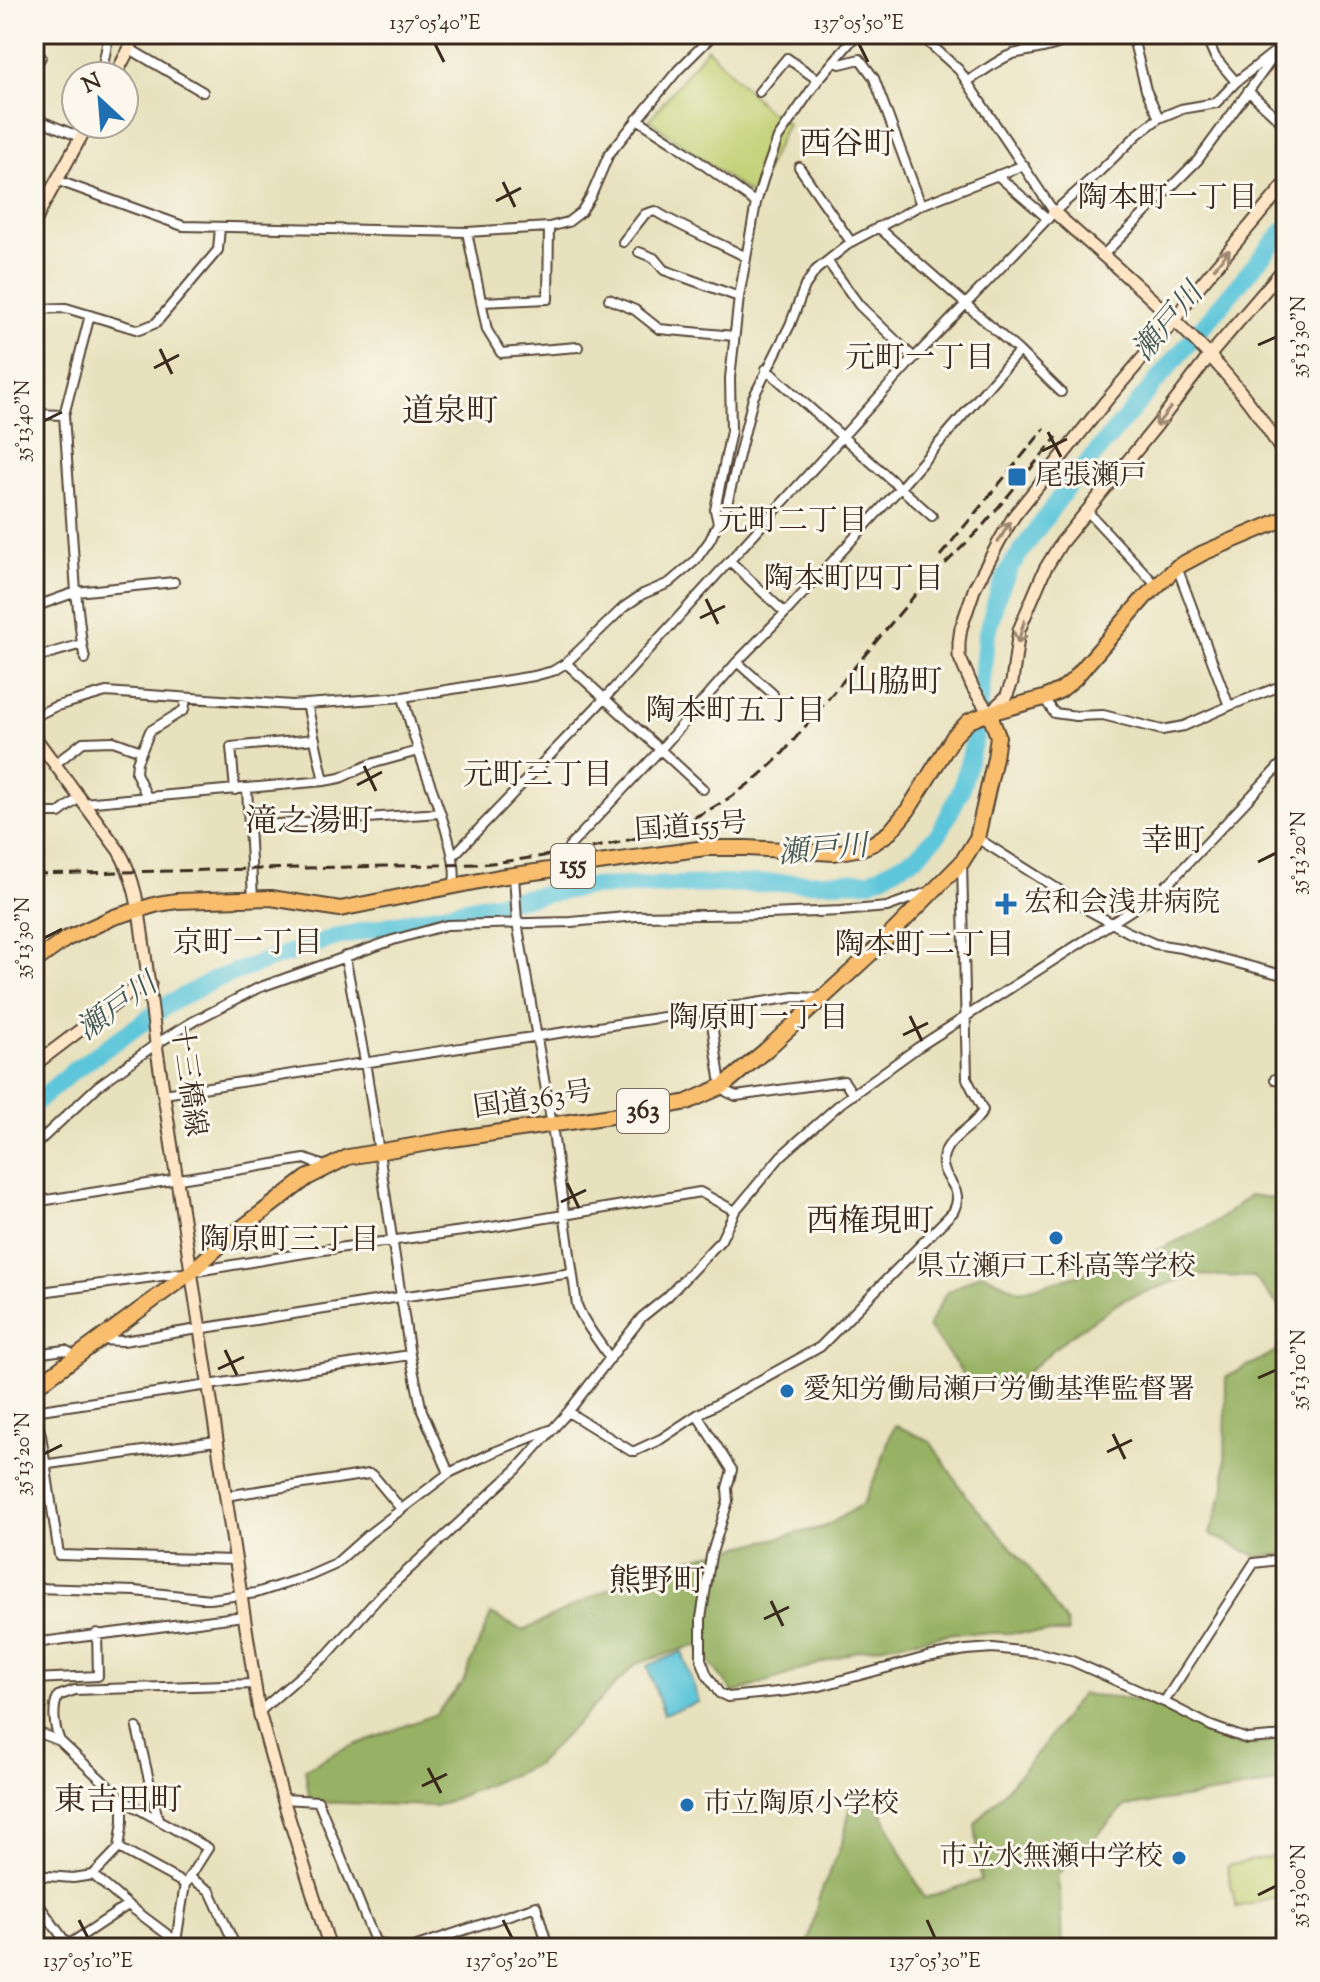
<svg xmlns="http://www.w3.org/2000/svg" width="1320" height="1982" viewBox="0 0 1320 1982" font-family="'Sorts Mill Goudy','Noto Serif JP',serif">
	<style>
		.green { fill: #c1d073; stroke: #7e7d48; stroke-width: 2 }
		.forest { fill: #98b265; stroke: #6a6e42; stroke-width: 2 }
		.water { fill: #5dc6da; stroke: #4c787c; stroke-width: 2 }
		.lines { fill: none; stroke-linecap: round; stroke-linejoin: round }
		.river { stroke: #5dc6da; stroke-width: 18 }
		.street-casing { stroke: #554536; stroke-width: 12 }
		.secondary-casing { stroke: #554536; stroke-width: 15 }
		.highway-casing { stroke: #554536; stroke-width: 18 }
		.street { stroke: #fff; stroke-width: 8 }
		.secondary { stroke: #fde5c5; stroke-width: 11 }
		.highway { stroke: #f9be6d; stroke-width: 14 }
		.rail { stroke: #3b2a1e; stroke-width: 3; stroke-dasharray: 12 6; stroke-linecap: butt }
		.oneway { stroke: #9c8872 }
		.ticks { fill: none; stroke: #3b2a1e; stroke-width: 3 }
		.poi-dot { fill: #1f6fb2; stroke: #fbf7ec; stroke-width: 3 }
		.labels { text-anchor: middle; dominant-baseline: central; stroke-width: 6; stroke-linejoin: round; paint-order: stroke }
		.shield { fill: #fbf7ec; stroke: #75685c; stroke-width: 2 }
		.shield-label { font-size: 26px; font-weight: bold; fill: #3b2a1e }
		.poi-label { font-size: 28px; fill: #3b2a1e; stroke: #fbf7ec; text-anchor: start }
		.street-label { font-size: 28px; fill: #3b2a1e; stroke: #fbf7ec }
		.neighbourhood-label { font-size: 30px; fill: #3b2a1e; stroke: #fbf7ec }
		.water-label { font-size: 30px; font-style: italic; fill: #455956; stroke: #fbf7ec }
		.quarter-label { font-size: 32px; fill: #3b2a1e; stroke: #fbf7ec }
		.neatline { fill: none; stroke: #3b2a1e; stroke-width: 3 }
		.ticks-label { font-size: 20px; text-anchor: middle; fill: #3b2a1e }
	</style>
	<rect width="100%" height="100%" fill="#fbf7ec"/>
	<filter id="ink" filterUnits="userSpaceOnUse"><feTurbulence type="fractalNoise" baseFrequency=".0125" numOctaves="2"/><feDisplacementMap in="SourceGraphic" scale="16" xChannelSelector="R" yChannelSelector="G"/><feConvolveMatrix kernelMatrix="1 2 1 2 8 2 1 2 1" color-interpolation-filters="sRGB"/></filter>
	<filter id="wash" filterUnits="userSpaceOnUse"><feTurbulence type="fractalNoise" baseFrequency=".006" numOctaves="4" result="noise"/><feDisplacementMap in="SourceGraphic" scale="32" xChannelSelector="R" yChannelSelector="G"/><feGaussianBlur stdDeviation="1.8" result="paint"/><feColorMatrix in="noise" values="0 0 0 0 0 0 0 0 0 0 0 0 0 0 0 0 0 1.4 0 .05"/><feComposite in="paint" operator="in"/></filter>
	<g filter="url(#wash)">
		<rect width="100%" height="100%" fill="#e8e1bd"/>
		<path class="green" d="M707 48 766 109 787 123 754 197 649 120Z
			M1286 1853V1896L1236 1907 1227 1866Z"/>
		<path class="forest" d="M1250 1195 1286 1200V1554L1257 1557 1210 1534 1225 1486 1226 1377 1277 1351 1282 1310 1254 1277 1193 1275 1123 1300 1063 1341 1009 1388 968 1380 928 1327 946 1293 982 1273 1020 1291 1146 1256 1215 1223Z
			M895 1425 930 1441 966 1496 1027 1565 1067 1624 1068 1633H954L856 1651 734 1693 696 1645 636 1664 536 1765 436 1806 310 1802 305 1769 339 1751 436 1714 463 1682 491 1614 523 1631 651 1568 824 1527 863 1504 881 1464 889 1438Z
			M1081 1694 1152 1702 1239 1745 1286 1740V1781L1256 1787 1124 1807 1057 1876 1060 1894 1062 1948H804L808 1944 819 1897 844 1838 851 1802 878 1805 924 1898 981 1880 975 1824 1036 1755Z"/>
		<path class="water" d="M682 1652 699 1702 664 1714 647 1666Z"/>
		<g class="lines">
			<path class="river" d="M34 1104 73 1071 172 1002 214 980 265 961 336 937 494 903 587 887 871 881 917 856 940 832 961 790 978 726 986 636 998 594 1010 567 1068 486 1286 228"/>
		</g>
	</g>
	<g filter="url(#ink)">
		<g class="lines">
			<g class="street-casing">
				<path id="street" d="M919 34 959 70 1054 212
					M1132 34 1146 90 1159 118
					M1205 34 1215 57 1236 82
					M130 49 203 92
					M834 61 840 64 860 59 874 78 921 205
					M34 69 41 57
					M101 76 109 34
					M968 81C982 73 998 59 1013 54 1034 49 1058 48 1076 34
					M1248 91 1286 126
					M759 92 787 58 818 80
					M34 118 80 137
					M637 119 674 143 756 203
					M799 167 851 242
					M997 175 1048 219
					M56 180 183 226 467 232 549 227 568 222 581 212 591 196 609 154 678 70 714 34
					M878 227 1019 351 1061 392
					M467 232 487 330 501 353 578 347
					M623 242 645 214 655 211C684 229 716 241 746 257
					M639 252 654 258 664 270 739 297
					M1102 256 1198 160 1286 40
					M828 262 859 305 914 358
					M609 299 635 310 659 329 734 336
					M482 302 548 299 549 227
					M34 309 66 308 139 330 156 323 218 250 220 227
					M766 369 932 516
					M34 414 64 415
					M1273 437 1286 432
					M1087 511 1156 585
					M718 523 715 510 731 431 730 378 739 297 756 203 763 180 778 138 818 80 857 34
					M730 561 785 613
					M1177 567 1229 706
					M34 607 76 592 174 582
					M82 644 85 659
					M34 658 82 644 76 592 64 415 90 315
					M737 662 773 694
					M566 663 703 789
					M403 697C408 716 413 734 419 752 427 779 463 862 453 885
					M1044 698 1054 713 1076 716 1103 715 1162 730 1184 726 1229 706 1286 684
					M307 704 324 781
					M34 717 54 707 106 692 292 705 403 697 534 676 553 671 566 663 624 607 643 594 669 583 695 561 710 540 727 504 753 398 790 325 805 286 816 270 851 242 921 205 1024 165
					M55 764 83 742 113 741 141 751
					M247 789 253 898
					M235 790 231 747 315 739
					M147 797 136 773 137 762 150 731 184 710 186 698
					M83 803 324 781 340 778 371 764 418 751
					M34 813H59L79 798
					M250 826 440 813
					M977 838 1064 893 1086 909 1128 932 1155 944 1181 948 1286 976
					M453 856 604 699 914 358 1054 212 1100 171 1138 134 1159 118 1181 109 1216 103 1236 82 1282 46
					M561 868 569 847 660 750 737 662 785 613 900 488 1019 351
					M514 875 517 922 552 1125 577 1305C584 1325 599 1340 610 1359
					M345 956 365 1061 410 1355 422 1411 449 1473
					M710 1010 720 1078 727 1092 736 1096 844 1081 853 1095
					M1275 1079 1286 1081
					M164 1094C374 1060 585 1030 795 997L822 998
					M1286 1128 1284 1133 1286 1139
					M34 1146 98 1086 156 1044 194 1021 258 988 393 940 447 925 571 922 636 916 768 914 841 911 887 907 928 892
					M34 1202 305 1159 327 1167
					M34 1293 191 1272 323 1250 492 1227 700 1192 735 1211
					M99 1340 123 1341 400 1297 572 1273
					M34 1354 65 1350 76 1356
					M34 1362 48 1377
					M34 1410 41 1435 59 1555 235 1560
					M34 1411 410 1355
					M568 1412 631 1451H635L661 1439 697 1415 820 1347 953 1212C967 1187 940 1180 943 1159 946 1137 975 1128 983 1110L967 1079 962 862
					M697 1415 732 1470 727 1488 728 1501 711 1556 701 1618V1659L707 1675 719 1693 728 1697 787 1691 820 1686 927 1657 966 1650 993 1648 1039 1653 1072 1661 1164 1702 1211 1726 1247 1739 1286 1736
					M34 1466 216 1441
					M225 1496 369 1474 373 1475 401 1509
					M34 1588 135 1591 210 1599 256 1593 309 1576 334 1565 369 1534 449 1473 494 1452 550 1430
					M34 1643 244 1616
					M34 1679 98 1676 97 1633
					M1164 1702 1254 1563 1286 1559
					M259 1712 298 1678 327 1655 380 1596 517 1469 568 1412 642 1317 667 1297 721 1240 735 1211 781 1156 841 1103 917 1048 1152 897 1171 881 1286 759
					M137 1728 158 1819
					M34 1731 60 1741 123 1800 208 1848 185 1884 175 1948
					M60 1741C54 1727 52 1710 58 1696L75 1690 254 1684
					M283 1799 318 1801 375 1941 392 1948
					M119 1848 185 1884
					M34 1875 73 1878 93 1875 119 1848 123 1821V1800
					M93 1875 128 1905 176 1941
					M189 1877 210 1891 234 1943 232 1948
					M34 1898 70 1948
					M68 1945 128 1905
					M163 1948 176 1941
					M411 1948 536 1906 548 1947"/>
			</g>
			<g class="secondary-casing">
				<path id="secondary" d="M115 76 137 34
					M1286 183 1191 296 1174 321 1106 401 1014 516 1000 540 975 587 961 628 959 642V656L973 688 989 713 1006 697 1012 682 1019 630 1045 569 1061 543 1157 425 1210 355 1286 266
					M1054 212C1137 287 1231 359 1286 459
					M34 225 41 209 88 124
					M34 736 119 851C135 879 139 909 143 940 148 975 152 1009 156 1044L259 1712 283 1799 330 1948
					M34 1065 129 993 150 984
					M548 1947V1948"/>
			</g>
			<g class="highway-casing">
				<path id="highway" d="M34 962 66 939 114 917 158 904 177 901 271 898 340 909 499 877 705 848H747L834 853 862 848 874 843 890 832 908 810 954 736 969 721 989 713 1044 698 1061 690 1074 679 1144 598 1177 567 1203 553 1286 518
					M34 1388 191 1272 226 1240 307 1178 348 1157 452 1139 639 1112 687 1102 723 1086 766 1050 879 946 962 862 977 838 995 758 998 736 989 713"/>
			</g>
			<use href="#street" class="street"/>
			<use href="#secondary" class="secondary"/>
			<use href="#highway" class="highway"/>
			<path class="rail" d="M940 556 1045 428
				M34 874 481 864C510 861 539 857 568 852 655 838 720 818 783 753L919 590 980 529 1057 437"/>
		</g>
		<defs><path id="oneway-shaft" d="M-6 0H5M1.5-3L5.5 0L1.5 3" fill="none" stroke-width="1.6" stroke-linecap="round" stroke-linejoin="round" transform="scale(2)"/></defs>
		<g class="oneway">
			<use href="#oneway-shaft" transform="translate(1222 259) rotate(-50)"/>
			<use href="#oneway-shaft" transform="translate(1163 417) rotate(128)"/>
			<use href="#oneway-shaft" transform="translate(1004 532) rotate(-60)"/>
			<use href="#oneway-shaft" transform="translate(1021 632) rotate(106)"/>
		</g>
	</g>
	<path class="ticks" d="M435 44 444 62M859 44 868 62M503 182 515 207M496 201 521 188M1258 345 1276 337M160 349 172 374M154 368 179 355M44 421 62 412M1048 432 1061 457M1042 451 1067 439M706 599 718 624M700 618 725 606M364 766 376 791M357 785 382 772M1258 862 1276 853M44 938 62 929M910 1016 922 1041M903 1035 928 1023M567 1183 579 1208M561 1202 586 1190M225 1350 237 1375M218 1369 244 1357M1258 1378 1276 1370M1113 1434 1125 1459M1107 1452 1132 1440M44 1454 62 1445M771 1601 783 1626M764 1619 789 1607M428 1768 441 1793M422 1786 447 1774M1258 1895 1276 1886M79 1920 88 1938M503 1920 512 1938M927 1920 935 1938"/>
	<g class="poi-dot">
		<rect x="1007" y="467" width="20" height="20" rx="4"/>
		<path d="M1002 892h8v8h8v8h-8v8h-8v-8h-8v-8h8z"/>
		<circle cx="1056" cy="1238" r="8"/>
		<circle cx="787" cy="1391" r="8"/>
		<circle cx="687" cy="1805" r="8"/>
		<circle cx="1179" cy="1858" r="8"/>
	</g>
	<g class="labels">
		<g class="shield">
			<rect x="551" y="844" width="44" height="44" rx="6"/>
			<rect x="617" y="1089" width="52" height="44" rx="6"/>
		</g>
		<g class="shield-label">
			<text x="573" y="866">155</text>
			<text x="643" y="1111">363</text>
		</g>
		<g class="poi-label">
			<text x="1035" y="477">尾張瀬戸</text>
			<text x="1024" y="904">宏和会浅井病院</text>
			<text x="1056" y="1268" text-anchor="middle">県立瀬戸工科高等学校</text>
			<text x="803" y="1391">愛知労働局瀬戸労働基準監督署</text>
			<text x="703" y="1805">市立陶原小学校</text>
			<text x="1163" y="1858" text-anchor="end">市立水無瀬中学校</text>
		</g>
		<g class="street-label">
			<text transform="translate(691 828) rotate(-4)">国道155号</text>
			<text transform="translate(187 1081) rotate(82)">十三橋線</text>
			<text transform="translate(533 1101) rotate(-8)">国道363号</text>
		</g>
		<g class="neighbourhood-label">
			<text x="1168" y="199">陶本町一丁目</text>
			<text x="920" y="359">元町一丁目</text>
			<text x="793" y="522">元町二丁目</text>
			<text x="854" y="580">陶本町四丁目</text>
			<text x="736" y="712">陶本町五丁目</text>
			<text x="538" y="776">元町三丁目</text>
			<text x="248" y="944">京町一丁目</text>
			<text x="925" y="946">陶本町二丁目</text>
			<text x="759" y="1019">陶原町一丁目</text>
			<text x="290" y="1241">陶原町三丁目</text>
		</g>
		<g class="water-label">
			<text transform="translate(1169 323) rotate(-50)">瀬戸川</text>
			<text transform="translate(823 851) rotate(-5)">瀬戸川</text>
			<text transform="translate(118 1008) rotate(-36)">瀬戸川</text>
		</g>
		<g class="quarter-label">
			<text x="847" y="146">西谷町</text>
			<text x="450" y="413">道泉町</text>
			<text x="894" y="684">山脇町</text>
			<text x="309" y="823">滝之湯町</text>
			<text x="1173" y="843">幸町</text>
			<text x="870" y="1223">西権現町</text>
			<text x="657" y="1583">熊野町</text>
			<text x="118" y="1802">東吉田町</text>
		</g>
	</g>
	<rect width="1320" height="1982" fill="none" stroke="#fbf7ec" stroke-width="88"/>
	<g transform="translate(100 100) rotate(334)"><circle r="38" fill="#fbf7ec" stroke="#aea59a" stroke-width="2"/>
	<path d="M0-6L14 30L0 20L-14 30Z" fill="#1f6fb2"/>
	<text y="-12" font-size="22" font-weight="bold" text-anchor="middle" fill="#3b2a1e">N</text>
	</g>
	<rect x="44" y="44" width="1232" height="1894" class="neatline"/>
	<g class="ticks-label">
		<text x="435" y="29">137°05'40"E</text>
		<text x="859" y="29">137°05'50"E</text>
		<text transform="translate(1298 337) rotate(-90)" y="7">35°13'30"N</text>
		<text transform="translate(22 421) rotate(-90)" y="7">35°13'40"N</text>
		<text transform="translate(1298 853) rotate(-90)" y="7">35°13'20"N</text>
		<text transform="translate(22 938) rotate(-90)" y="7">35°13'30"N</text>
		<text transform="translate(1298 1370) rotate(-90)" y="7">35°13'10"N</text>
		<text transform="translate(22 1454) rotate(-90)" y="7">35°13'20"N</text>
		<text transform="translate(1298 1886) rotate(-90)" y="7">35°13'00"N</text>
		<text x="88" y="1967">137°05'10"E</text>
		<text x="512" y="1967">137°05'20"E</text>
		<text x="935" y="1967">137°05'30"E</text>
	</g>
</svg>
